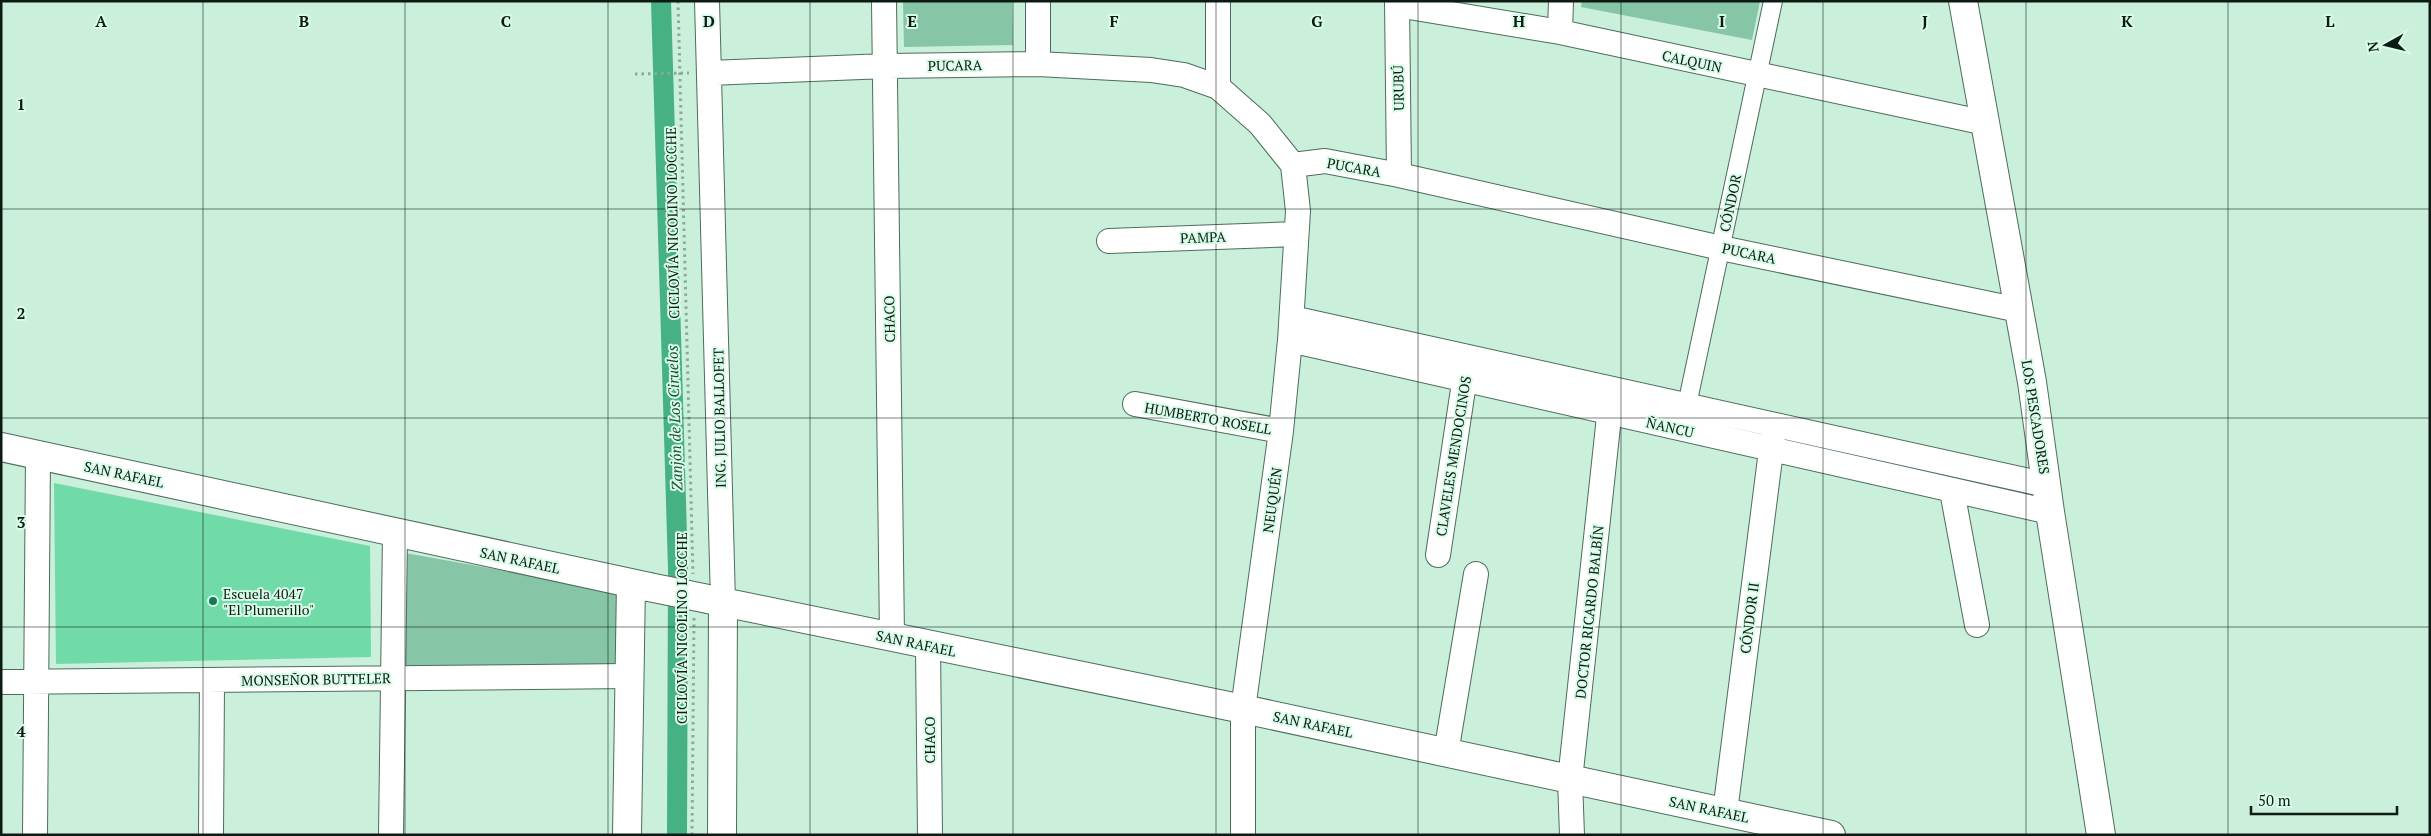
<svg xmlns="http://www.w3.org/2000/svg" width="2431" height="836" viewBox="0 0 2431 836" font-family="'PT Serif',serif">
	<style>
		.green { fill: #86c5a5 }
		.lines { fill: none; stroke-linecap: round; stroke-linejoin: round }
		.canal { stroke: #46b183; stroke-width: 20 }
		.building { fill: #71daa9 }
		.pedestrian-casing { stroke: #4c6d5c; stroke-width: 20 }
		.minor-casing { stroke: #4c6d5c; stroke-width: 26 }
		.tertiary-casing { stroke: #4c6d5c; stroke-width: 30 }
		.path { stroke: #8ca99a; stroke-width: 3; stroke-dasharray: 2.5 4; stroke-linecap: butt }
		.pedestrian { stroke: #fff; stroke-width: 18 }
		.minor { stroke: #fff; stroke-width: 24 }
		.tertiary { stroke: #fff; stroke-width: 28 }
		.tertiary-bridge-casing { stroke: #4c6d5c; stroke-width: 30; stroke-linecap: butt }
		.tertiary-bridge { stroke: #fff; stroke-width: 28 }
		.grid { fill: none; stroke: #0e1b14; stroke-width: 1; stroke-opacity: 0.55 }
		.poi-dot { fill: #137b55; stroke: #d7fce8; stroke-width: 2 }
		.labels { text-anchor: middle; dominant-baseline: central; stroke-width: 4; stroke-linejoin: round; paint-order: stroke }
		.street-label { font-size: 14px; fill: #0e1b14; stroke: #d7fce8 }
		.poi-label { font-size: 14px; fill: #0e1b14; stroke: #d7fce8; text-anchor: start }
		.water-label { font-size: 15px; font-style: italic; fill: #1e4a37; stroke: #d7fce8 }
		.grid-label { font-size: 16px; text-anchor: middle; font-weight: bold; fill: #0e1b14; stroke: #d7fce8; stroke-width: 4; stroke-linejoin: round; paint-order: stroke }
	</style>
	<rect width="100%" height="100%" fill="#caefdb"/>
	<path class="green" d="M903 1H1012L1013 45 904 47Z
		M1582 1H1760L1752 40 1581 7Z
		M405 553 618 591 616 664 405 667Z"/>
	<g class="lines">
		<path class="canal" d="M661 1 678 569 677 835"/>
	</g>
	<path class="building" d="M54 483 370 546 371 657 56 664Z"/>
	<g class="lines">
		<g class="pedestrian-casing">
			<path id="pedestrian" d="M1687 405 1773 1"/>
		</g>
		<g class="minor-casing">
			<path id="minor" d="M707 1 723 603
				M884 1 892 637
				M1218 1V87
				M1397 1 1399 175
				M1397 5 1560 32 1986 123
				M1560 32 1561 1
				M1038 64V1
				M710 73 886 66 1038 64 1151 70 1184 75 1218 87 1260 124 1293 165
				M1293 165 1325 161 1399 175 1721 248 2019 310
				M1109 241 1296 234
				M1292 318 2047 485
				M1290 340 2050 512
				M1135 404 1281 431
				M1952 491 1977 625
				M1438 555 1467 363
				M928 646 930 835
				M1 682 631 676
				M1446 753 1476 574
				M1725 812 1773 435
				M35 835 38 455
				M211 835 212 681
				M391 835 395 533
				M1243 835V709L1281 431 1290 340 1298 211 1293 165
				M1572 835 1570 780 1611 398"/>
		</g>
		<g class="tertiary-casing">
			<path id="tertiary" d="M1963 1 2032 382 2050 512 2101 835
				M1 447 649 587
				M708 599 1243 709 1831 835
				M627 835 631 583
				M722 835 723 603"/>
		</g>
		<path class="path" d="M678 1 693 574
			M635 74 689 73
			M692 835 694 618"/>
		<use href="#pedestrian" class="pedestrian"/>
		<use href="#minor" class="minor"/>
		<use href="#tertiary" class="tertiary"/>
		<g class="tertiary-bridge-casing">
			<path id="tertiary-bridge" d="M649 587 708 599"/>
		</g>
		<use href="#tertiary-bridge" class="tertiary-bridge"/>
	</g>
	<path class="grid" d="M203 1V835M405 1V835M608 1V835M810 1V835M1013 1V835M1216 1V835M1418 1V835M1621 1V835M1823 1V835M2026 1V835M2228 1V835M1 209H2430M1 418H2430M1 627H2430"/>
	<circle class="poi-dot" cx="213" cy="601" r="5"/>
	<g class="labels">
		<g class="street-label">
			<text transform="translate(1692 61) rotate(12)">CALQUIN</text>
			<text transform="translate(955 65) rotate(-1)">PUCARA</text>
			<text transform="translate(1398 88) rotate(-91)">URUBÚ</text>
			<text transform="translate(1354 167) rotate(10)">PUCARA</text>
			<text transform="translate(1730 203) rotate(-78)">CÓNDOR</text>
			<text transform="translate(672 223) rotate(-91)">CICLOVÍA NICOLINO LOCCHE</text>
			<text transform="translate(1203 237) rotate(-2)">PAMPA</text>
			<text transform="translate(1749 253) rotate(12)">PUCARA</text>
			<text transform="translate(889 319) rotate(-91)">CHACO</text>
			<text transform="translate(2036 417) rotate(81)">LOS PESCADORES</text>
			<text transform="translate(719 418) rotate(-91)">ING. JULIO BALLOFET</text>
			<text transform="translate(1208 418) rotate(10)">HUMBERTO ROSELL</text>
			<text transform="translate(1670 427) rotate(13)">ÑANCU</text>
			<text transform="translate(1453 456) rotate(-81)">CLAVELES MENDOCINOS</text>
			<text transform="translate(124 474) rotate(12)">SAN RAFAEL</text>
			<text transform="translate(1272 500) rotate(-82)">NEUQUÉN</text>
			<text transform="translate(520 560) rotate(12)">SAN RAFAEL</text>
			<text transform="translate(1589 612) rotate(-84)">DOCTOR RICARDO BALBÍN</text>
			<text transform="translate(1749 618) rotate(-83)">CÓNDOR II</text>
			<text transform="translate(681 628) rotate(-90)">CICLOVÍA NICOLINO LOCCHE</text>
			<text transform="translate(916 643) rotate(12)">SAN RAFAEL</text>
			<text transform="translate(316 679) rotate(-1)">MONSEÑOR BUTTELER</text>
			<text transform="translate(1313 724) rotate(12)">SAN RAFAEL</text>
			<text transform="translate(929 740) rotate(-90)">CHACO</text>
			<text transform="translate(1709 809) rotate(12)">SAN RAFAEL</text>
		</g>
		<g class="poi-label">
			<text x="223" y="593">Escuela 4047<tspan x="223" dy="16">"El Plumerillo"</tspan></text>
		</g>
		<g class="water-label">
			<text transform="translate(674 418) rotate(-92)">Zanjón de Los Ciruelos</text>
		</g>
	</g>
	<g class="grid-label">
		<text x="101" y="27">A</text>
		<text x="304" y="27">B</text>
		<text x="506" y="27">C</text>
		<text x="709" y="27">D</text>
		<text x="912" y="27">E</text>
		<text x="1114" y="27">F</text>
		<text x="1317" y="27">G</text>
		<text x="1519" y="27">H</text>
		<text x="1722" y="27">I</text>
		<text x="1925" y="27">J</text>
		<text x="2127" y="27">K</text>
		<text x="2330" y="27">L</text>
		<text x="21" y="110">1</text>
		<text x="21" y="319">2</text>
		<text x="21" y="528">3</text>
		<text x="21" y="737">4</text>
	</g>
	<rect width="2431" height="836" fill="none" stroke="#0e1b14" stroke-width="5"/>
	<g transform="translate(2386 45) rotate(262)" stroke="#d7fce8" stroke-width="4" paint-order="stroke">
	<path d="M0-4L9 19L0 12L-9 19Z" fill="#0e1b14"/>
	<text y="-8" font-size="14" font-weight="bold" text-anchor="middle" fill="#0e1b14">N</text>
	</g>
	<path d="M2251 806v8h146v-8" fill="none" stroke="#0e1b14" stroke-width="2.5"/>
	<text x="2258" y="806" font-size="15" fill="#0e1b14" stroke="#d7fce8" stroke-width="4" paint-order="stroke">50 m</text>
</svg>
